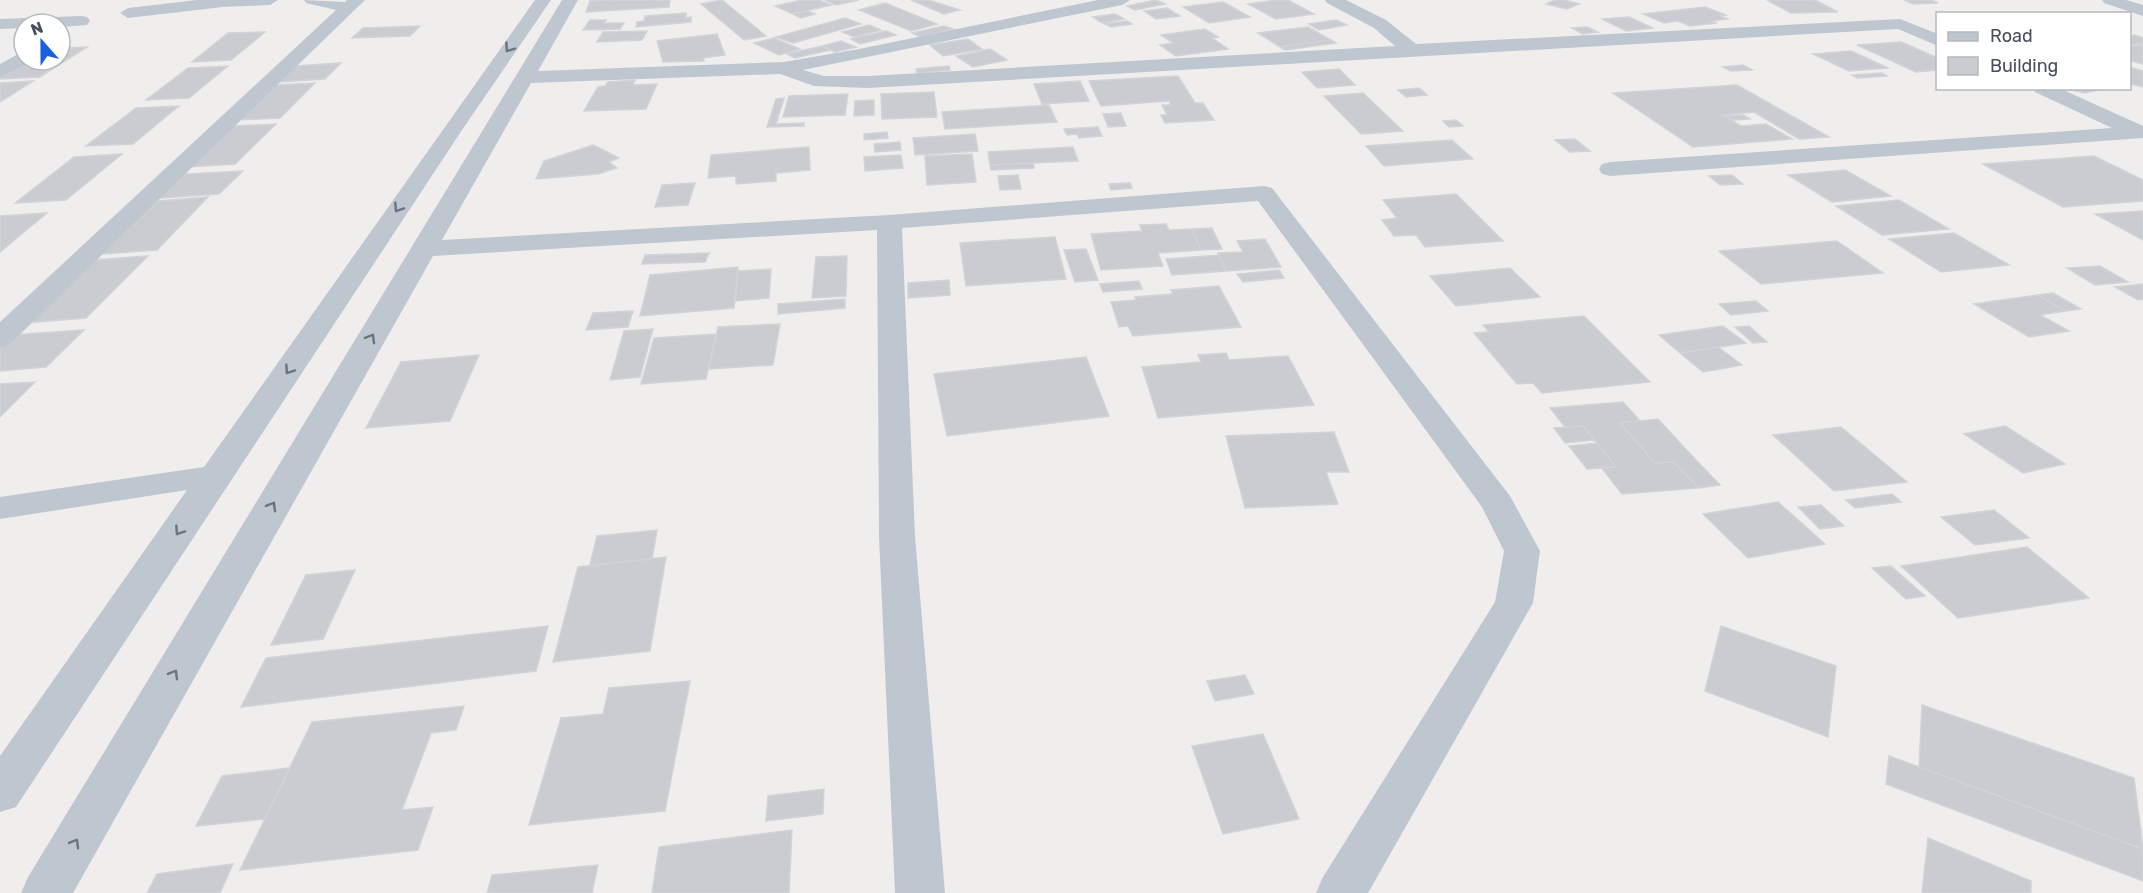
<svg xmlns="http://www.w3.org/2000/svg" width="2143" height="893" viewBox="0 0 2143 893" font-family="Rubik,sans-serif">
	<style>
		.building { fill: #caccd2; stroke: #d1d3d9; stroke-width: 1.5 }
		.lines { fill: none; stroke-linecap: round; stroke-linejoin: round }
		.minor { fill: #bec7d0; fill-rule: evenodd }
		.oneway { stroke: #6a737e }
	</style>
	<rect width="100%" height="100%" fill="#f0eeed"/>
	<path class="building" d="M610 0H670L669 7 586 12 590 1Z
		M722 0 766 36 744 40 701 4Z
		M802 0H819L831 5 793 14 775 6Z
		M825 0H859L836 5Z
		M911 0H928L960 10 944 14Z
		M1156 0 1165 4 1135 10 1127 6Z
		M1277 0H1288L1314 14 1276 19 1248 4Z
		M1555 0H1564L1579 4 1567 9 1546 4Z
		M1767 0H1815L1838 12 1791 13Z
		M1904 0H1931L1938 3 1913 4Z
		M1223 2 1250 17 1209 23 1183 7Z
		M885 3 937 24 911 31 859 10Z
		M1705 7 1726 15 1721 16 1728 19 1711 21 1717 23 1690 26 1678 21 1664 23 1643 14Z
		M1167 8 1180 16 1156 19 1144 11Z
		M807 11 815 14 801 18 793 14Z
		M686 13V18L691 17V22L636 27 637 22 644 21 645 16Z
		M1115 14 1124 19 1102 23 1093 17Z
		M1629 17 1653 28 1626 31 1602 19Z
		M845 18 861 24 793 43 776 37Z
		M590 20H606L604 23H624L620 29 583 30Z
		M1336 20 1347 25 1319 30 1309 24Z
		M1127 21 1132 24 1111 27 1105 24Z
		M869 25 881 30 854 37 842 32Z
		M420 26 410 36 352 38 363 28Z
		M944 26 953 29 921 37 912 33Z
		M1308 27 1331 40 1280 47 1258 33Z
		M1587 27 1598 32 1583 34 1572 28Z
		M1205 29 1218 37 1212 38 1228 49 1176 56 1160 45 1173 43 1161 35Z
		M647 31 642 40 597 42 603 32Z
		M886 31 896 35 860 44 851 39Z
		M265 32 231 60 192 62 228 33Z
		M717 34 725 55 703 58 704 61 663 62 657 41Z
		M2135 35 2143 38V44H2130V36Z
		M774 38 800 49 779 55 754 43Z
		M968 39 982 49 943 56 930 45Z
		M1331 40 1336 43 1285 50 1280 47Z
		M841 41 856 47 835 52 822 46Z
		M1901 42 1938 58V70L1916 72 1857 45Z
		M2143 45V64L2130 61V46Z
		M822 46 830 50 795 58 787 54Z
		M87 47 40 77 0 79 29 60H60V48Z
		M990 49 1007 60 973 67 956 56Z
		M1851 51 1888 68 1849 71 1813 54Z
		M341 63 325 79 277 82 295 66Z
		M1743 65 1752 70 1731 71 1723 67Z
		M228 66 189 98 146 100 188 68Z
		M949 66 950 70 917 73 916 69Z
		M2130 67 2143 71V87L2130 84Z
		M1339 69 1355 85 1317 88 1302 72Z
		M1882 73 1887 76 1857 78 1852 75Z
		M1178 76 1195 103H1203L1214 120 1165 123 1161 115H1167L1162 105H1171L1169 101 1101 106 1089 81Z
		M635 80 633 85 657 84 646 109 584 111 598 87 605 86 608 82Z
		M33 81 0 102V83Z
		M1080 81 1089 101 1042 104 1034 84Z
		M315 83 280 118 236 120 274 85Z
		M1737 85 1829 137 1799 139 1754 112 1722 115 1741 126 1766 124 1792 139 1693 147 1613 93Z
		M1419 88 1427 95 1406 97 1398 90Z
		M2063 88H2106L2085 93Z
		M934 92 937 117 882 119 881 94Z
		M1363 93 1403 131 1361 134 1324 96Z
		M848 94 845 115 783 117 789 96Z
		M784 98 776 124 804 123V126L767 127 776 99Z
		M874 100V115L854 116 855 101Z
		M1049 105 1057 122 945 129 942 112Z
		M179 106 133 144 86 146 136 108Z
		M1121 113 1126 126 1108 127 1103 114Z
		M1743 115 1750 119 1733 120 1726 116Z
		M1456 120 1463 126 1449 127 1443 121Z
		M276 124 235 164 187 167 232 126Z
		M1098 127 1102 136 1079 138 1077 134 1067 135 1064 129Z
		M887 132 888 138 864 140V134Z
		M975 134 978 151 915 155 913 138Z
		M1575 139 1590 151 1570 152 1555 140Z
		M1452 140 1473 159 1384 166 1366 146Z
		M900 142 901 150 875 152 874 144Z
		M593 145 619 158 609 162 617 168 598 174 536 179 544 161Z
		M809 147 810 170 776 173V181L736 184V176L708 178 711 155Z
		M1073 147 1078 161 990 165 988 152Z
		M122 154 66 200 15 203 74 157Z
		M972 154 976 182 927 185 925 156Z
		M901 155 903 168 865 171 864 157Z
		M2094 156 2143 180V201L2063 207 1983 164Z
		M1033 163 1034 168 991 170 990 165Z
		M1845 170 1891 196 1832 202 1788 175Z
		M243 171 219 194 159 198 186 174Z
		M1018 175 1021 189 1000 190 998 176Z
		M1732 175 1743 184 1720 185 1709 176Z
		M695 183 688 205 655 207 662 185Z
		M1130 183 1132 188 1111 190 1109 184Z
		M1456 194 1503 241 1425 247 1416 235 1394 236 1382 220 1397 218 1383 200Z
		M208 197 157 250 102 254 158 201Z
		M1899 200 1949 229 1882 235 1836 206Z
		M2143 211V240L2095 214Z
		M47 213 0 252V216Z
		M1166 224 1169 230 1192 229 1201 250 1158 253 1163 266 1101 270 1091 234 1142 231 1140 225Z
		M1212 228 1222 249 1201 250 1192 229Z
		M1954 233 2009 265 1941 272 1889 239Z
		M1055 237 1066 279 966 286 960 243Z
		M1265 239 1281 267 1226 271 1218 253 1243 252 1237 241Z
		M1837 241 1883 273 1761 284 1719 251Z
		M1086 249 1098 280 1075 282 1064 250Z
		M709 253 705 262 642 264 645 255Z
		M1219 255 1226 271 1172 275 1166 259Z
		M148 256 86 318 25 323 93 260Z
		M847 256 846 296 812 298 816 257Z
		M2100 266 2128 282 2095 285 2067 268Z
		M738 267 734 308 640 316 650 275Z
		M1510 268 1540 297 1456 306 1430 276Z
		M771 269 769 298 735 301 738 271Z
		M1279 270 1284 278 1243 282 1237 274Z
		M949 280 950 295 908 298V283Z
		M1139 281 1142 289 1103 292 1100 284Z
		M2143 284V299L2138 300 2115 287Z
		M1219 286 1241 327 1133 336 1128 326 1119 327 1111 302 1136 300 1135 297 1173 294 1171 290Z
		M2053 293 2081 309 2065 311 2038 295Z
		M2038 295 2065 311 2040 315 2069 331 2029 337 1974 304Z
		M845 299V308L778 314V304Z
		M1756 301 1768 311 1731 315 1719 304Z
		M633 311 628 327 586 330 593 313Z
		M1584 316 1650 382 1542 393 1533 383 1517 384 1474 333 1489 332 1483 325Z
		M780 324 773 365 709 369 718 327Z
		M1723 326 1746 343 1680 353 1659 335Z
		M1749 326 1767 342 1753 343 1735 327Z
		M653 329 640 377 610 380 624 331Z
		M84 330 46 367 0 371V345L11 335Z
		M716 334 706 379 641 384 654 338Z
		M1718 347 1742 365 1703 372 1680 353Z
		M1226 353 1229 360 1288 356 1314 405 1158 418 1142 367 1201 362 1198 355Z
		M479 355 450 421 366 428 401 362Z
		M1086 357 1109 416 947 436 934 374Z
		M35 382 0 417V384Z
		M1623 402 1640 421 1620 423 1655 463 1674 462 1699 488 1622 494 1601 467H1616L1583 426 1565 427 1550 408Z
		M1658 419 1695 459 1720 485 1699 488 1674 462 1655 463 1620 423Z
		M1583 426 1595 440 1565 443 1554 428Z
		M2005 426 2065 464 2023 473 1964 434Z
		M1841 427 1907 482 1834 491 1773 435Z
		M1334 432 1349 472H1326L1338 504 1245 508 1226 436Z
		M1597 443 1616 467 1587 469 1569 446Z
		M1892 494 1901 502 1855 508 1846 500Z
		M1778 502 1825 544 1748 558 1703 514Z
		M1821 505 1844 526 1820 529 1798 507Z
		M1994 510 2029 538 1975 545 1941 517Z
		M657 530 652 559 590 565 597 536Z
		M2027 547 2089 598 1958 618 1901 566Z
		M666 557 650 651 553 662 578 567Z
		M1891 566 1925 596 1906 599 1872 568Z
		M355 570 323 639 271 645 306 575Z
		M548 626 536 671 241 707 266 658Z
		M1721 626 1836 666 1828 737 1705 691Z
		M1245 675 1254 694 1215 701 1207 681Z
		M690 681 665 811 529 825 561 718 603 714 609 688Z
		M1922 705 2134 778 2143 849 1919 767Z
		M464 706 456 730 431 733 402 810 433 807 418 850 240 870 312 722Z
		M1263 734 1299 819 1223 834 1192 746Z
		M1889 756 2143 849V881L1886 784Z
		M289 768 265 819 196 826 222 776Z
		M824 789 823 814 766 821 768 796Z
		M792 830 789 893H652L659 847Z
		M1928 838 2031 881V893H1922Z
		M233 864 220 893H147L157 874Z
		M598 865 592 893H487L492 875Z"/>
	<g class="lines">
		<path class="minor" d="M197 0H278L270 5 223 7 128 18 120 13 128 8Z
			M304 0 345 2 347 0H365L10 344 0 347V322L336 10 306 3Z
			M535 0H551L462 130 16 807 0 812V756L187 490 0 519V497L204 467Z
			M562 0H578L538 71 784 62 859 49 1098 0H1130L1122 5 803 70 824 76H868L1395 46 1374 28 1327 3 1325 0H1346L1386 20 1416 44 1900 19 1938 34V46L1898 29 868 88 814 86 780 74 531 83 442 240 889 215 1264 186 1272 188 1510 496 1540 551 1533 603 1368 893H1316L1323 877 1495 602 1504 551 1482 507 1258 201 902 228 915 536 945 893H895L879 536 877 230 433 256 73 893H21L28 877Z
			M2102 0H2126L2143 5V16L2104 3Z
			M81 16 87 17 90 21 87 25 60 27V24H24V28L0 29V19Z
			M24 51V60L31 61 0 78V64Z
			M2033 88H2059L2143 126V138L1610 176 1602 174 1599 169 1602 164 1610 162 2112 128 2035 92Z"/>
	</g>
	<defs><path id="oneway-chevron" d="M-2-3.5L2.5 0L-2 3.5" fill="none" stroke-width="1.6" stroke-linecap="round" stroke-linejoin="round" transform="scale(1.5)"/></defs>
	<g class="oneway">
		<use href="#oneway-chevron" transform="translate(509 48) rotate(125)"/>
		<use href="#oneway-chevron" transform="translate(398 208) rotate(124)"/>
		<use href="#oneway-chevron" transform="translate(371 338) rotate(-60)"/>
		<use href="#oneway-chevron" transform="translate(289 370) rotate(124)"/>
		<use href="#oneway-chevron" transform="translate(272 506) rotate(-60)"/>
		<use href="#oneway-chevron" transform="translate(179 531) rotate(124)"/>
		<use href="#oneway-chevron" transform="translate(174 674) rotate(-60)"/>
		<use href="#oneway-chevron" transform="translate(75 843) rotate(-60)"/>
	</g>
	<rect x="1936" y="12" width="195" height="78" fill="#ffffff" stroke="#b5b9bd" stroke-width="1.5"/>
	<rect x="1948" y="32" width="30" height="9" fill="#bec7d0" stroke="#b5b9bd" stroke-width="1.5"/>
	<text x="1990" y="42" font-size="18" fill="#464f5b">Road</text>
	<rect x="1948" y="57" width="30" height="18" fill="#caccd2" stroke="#b5b9bd" stroke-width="1.5"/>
	<text x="1990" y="72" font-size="18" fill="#464f5b">Building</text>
	<g transform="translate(42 42) rotate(339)"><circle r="28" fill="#ffffff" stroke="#b5b9bd" stroke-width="1.5"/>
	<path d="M0-4.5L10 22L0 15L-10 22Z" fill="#1961df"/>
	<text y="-9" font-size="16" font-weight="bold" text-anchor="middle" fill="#464f5b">N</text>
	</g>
</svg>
